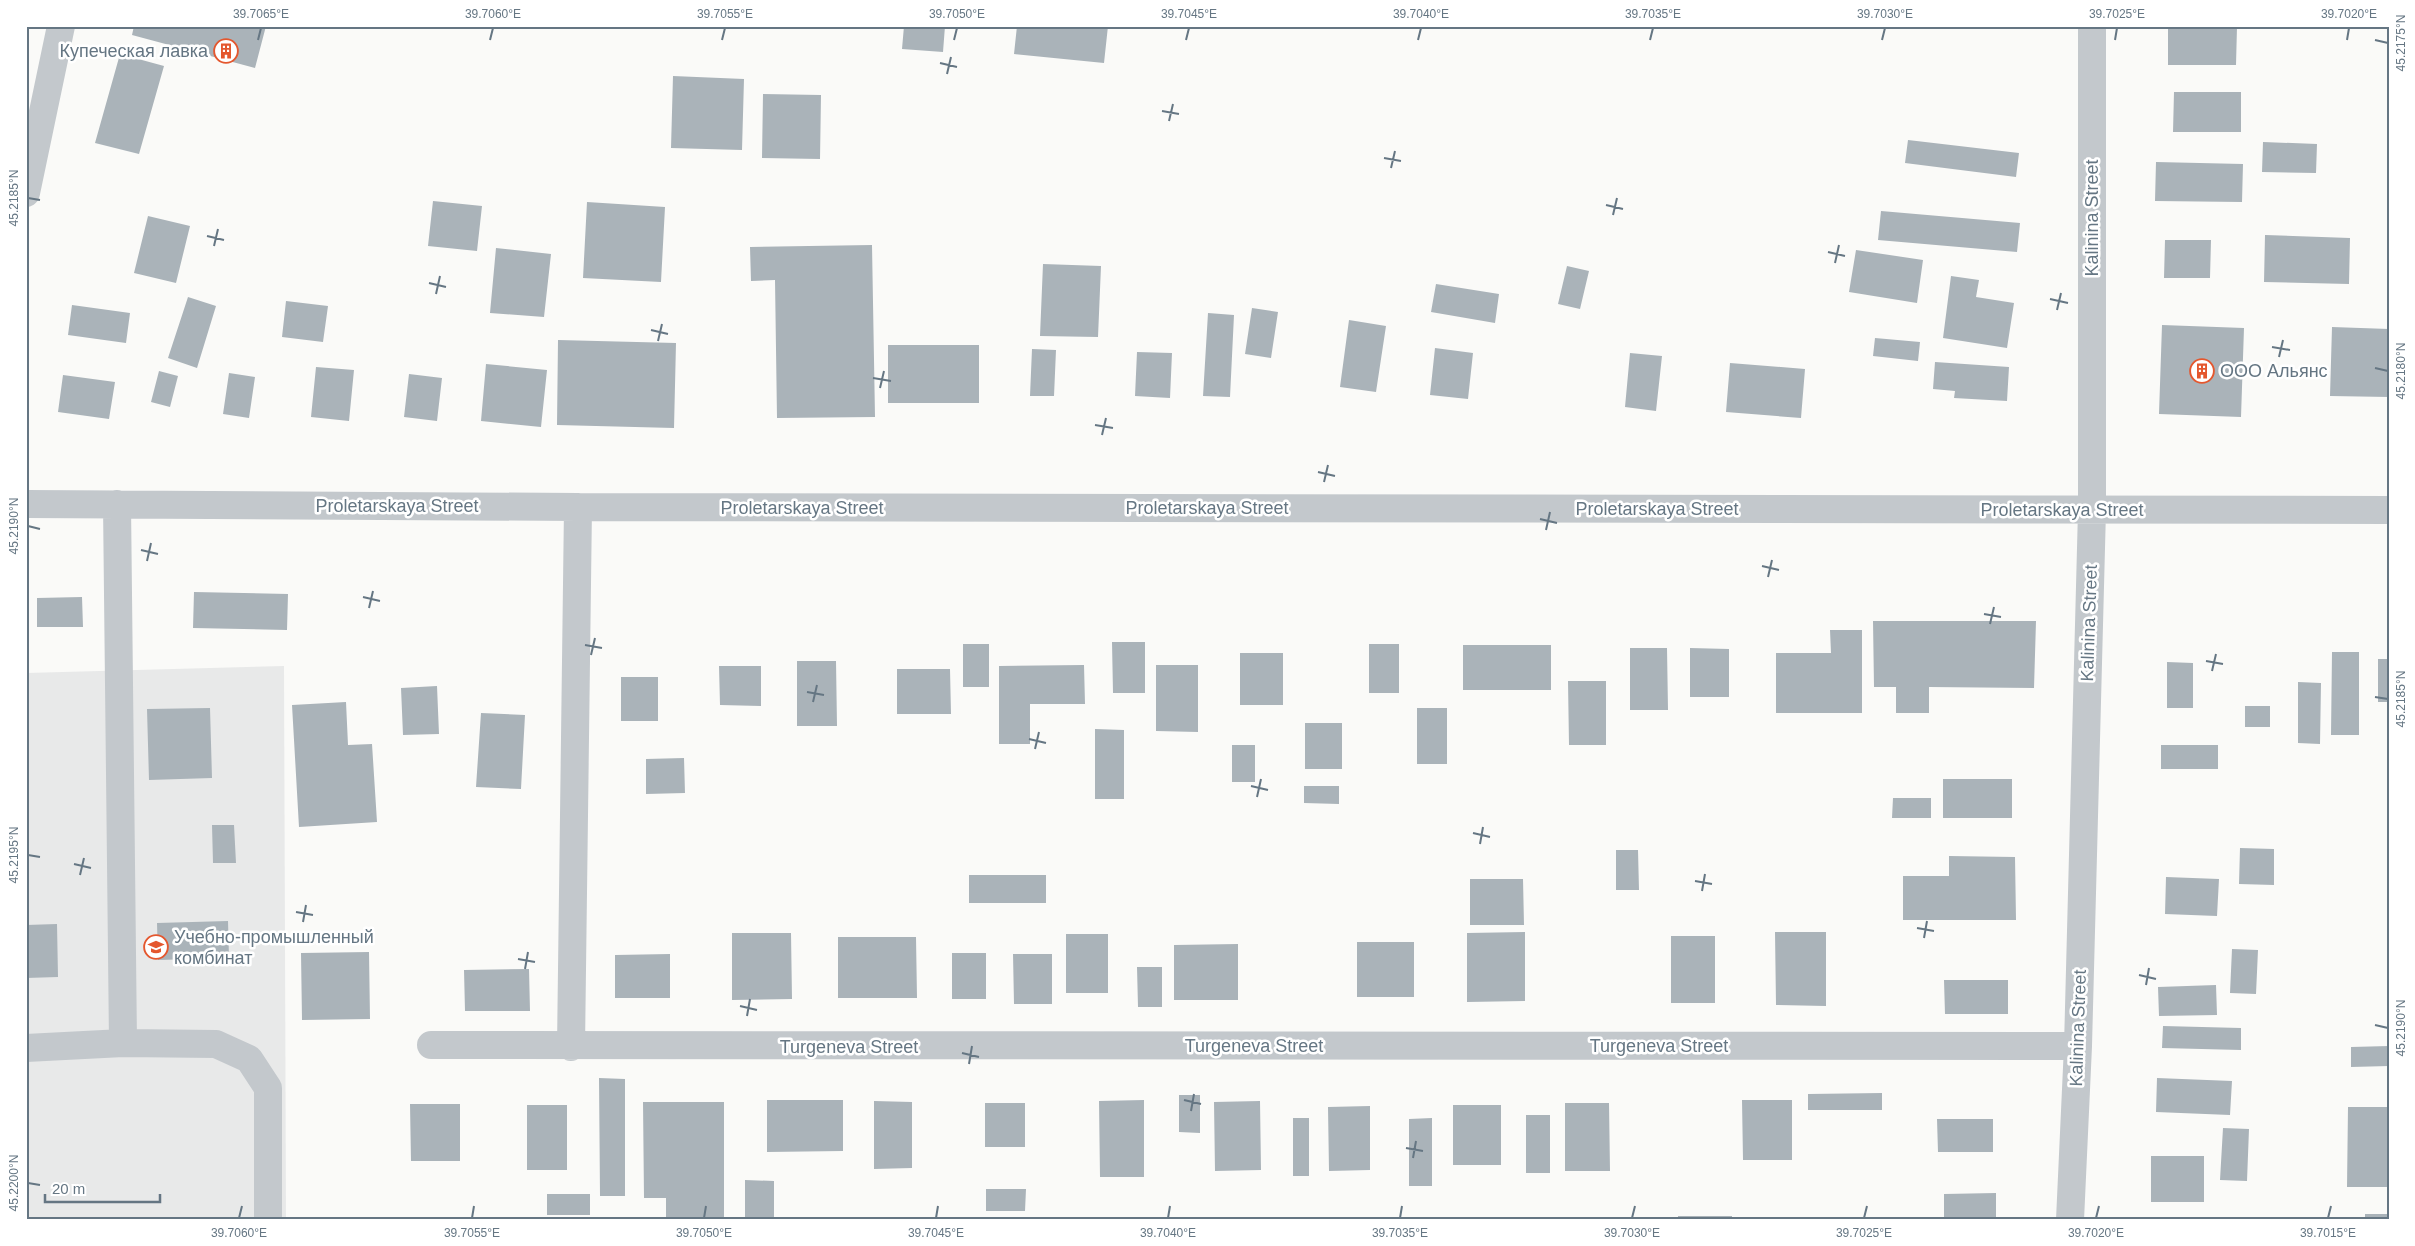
<svg xmlns="http://www.w3.org/2000/svg" width="2415" height="1246" viewBox="0 0 2415 1246" font-family="Helvetica,sans-serif">
	<style>
		.built { fill: #e8e9e9 }
		.building { fill: #aab3b9 }
		.lines { fill: none; stroke-linecap: round; stroke-linejoin: round }
		.minor { stroke: #c3c8cc; stroke-width: 28 }
		.ticks { fill: none; stroke: #657683; stroke-width: 2 }
		.labels { text-anchor: middle; dominant-baseline: central; stroke-width: 5; stroke-linejoin: round; paint-order: stroke }
		.poi-label { font-size: 18px; fill: #657683; stroke: #fff; text-anchor: start }
		.street-label { font-size: 18px; fill: #657683; stroke: #fff }
		.neatline { fill: none; stroke: #657683; stroke-width: 2 }
		.ticks-label { font-size: 12px; text-anchor: middle; fill: #657683 }
	</style>
	<rect width="100%" height="100%" fill="#fafaf8"/>
	<path class="built" d="M284 666 286 1220H26V673Z"/>
	<path class="building" d="M134 26H266L255 68 132 35Z
		M904 26H945L943 52 902 49Z
		M1017 26H1108L1104 63 1014 54Z
		M2168 27H2237L2236 65H2168Z
		M120 54 164 66 139 154 95 143Z
		M673 76 744 79 742 150 671 148Z
		M2174 92H2241V132H2173Z
		M763 94 821 95 820 159 762 158Z
		M1908 140 2019 153 2016 177 1905 163Z
		M2263 142 2317 144 2316 173 2262 172Z
		M2156 162 2243 164 2242 202 2155 201Z
		M433 201 482 206 477 251 428 246Z
		M587 202 665 207 661 282 583 278Z
		M1881 211 2020 223 2017 252 1878 240Z
		M148 216 190 226 176 283 134 273Z
		M2265 235 2350 238 2349 284 2264 282Z
		M2165 240H2211L2210 278H2164Z
		M872 245 875 417 777 418 775 280 751 281 750 247Z
		M496 248 551 254 544 317 490 313Z
		M1856 250 1923 260 1917 303 1849 292Z
		M1043 264 1101 266 1098 337 1040 336Z
		M1567 266 1589 271 1580 309 1558 304Z
		M1951 276 1979 280 1976 297 2014 303 2007 348 1943 338Z
		M1436 284 1499 294 1495 323 1431 312Z
		M188 297 216 306 197 368 168 358Z
		M286 301 328 306 323 342 282 337Z
		M72 305 130 313 126 343 68 335Z
		M1252 308 1278 312 1271 358 1245 354Z
		M1208 313 1234 315 1230 397 1203 396Z
		M1349 320 1386 326 1376 392 1340 387Z
		M2162 325 2244 328 2241 417 2159 414Z
		M2332 327 2389 329V397L2330 396Z
		M1875 338 1920 342 1918 361 1873 356Z
		M558 340 676 343 674 428 557 425Z
		M888 345H979V403H888Z
		M1435 348 1473 353 1468 399 1430 395Z
		M1032 349 1056 350 1054 396H1030Z
		M1137 352 1172 353 1170 398 1135 396Z
		M1630 353 1662 356 1656 411 1625 407Z
		M1935 362 2009 367 2007 401 1954 398 1955 391 1933 389Z
		M1730 363 1805 369 1801 418 1726 412Z
		M486 364 547 370 541 427 481 421Z
		M316 367 354 370 349 421 311 417Z
		M159 371 178 376 170 407 151 402Z
		M229 373 255 377 249 418 223 414Z
		M409 374 442 378 437 421 404 417Z
		M63 375 115 382 109 419 58 412Z
		M194 592 288 594 287 630 193 628Z
		M82 597 83 627H37V598Z
		M1873 621H2036L2034 688 1929 687V713H1896V687H1874Z
		M1830 630H1862V713H1776V653H1831Z
		M1112 642H1145V693H1113Z
		M963 644H989V687H963Z
		M1369 644H1399V693H1369Z
		M1463 645H1551V690H1463Z
		M1630 648H1667L1668 710H1630Z
		M1690 648 1729 649V697H1690Z
		M2332 652H2359V735H2331Z
		M1240 653H1283V705H1240Z
		M2378 659H2389V702H2378Z
		M797 661H836L837 726H797Z
		M2167 662 2193 663V708H2167Z
		M1084 665 1085 704H1030V744H999V666Z
		M1156 665H1198V732L1156 731Z
		M719 666H761V706L720 705Z
		M897 669H950L951 714H897Z
		M621 677H658V721H621Z
		M1568 681H1606V745H1569Z
		M2298 682 2321 683 2320 744 2298 743Z
		M437 686 439 734 403 735 401 688Z
		M346 702 348 745 372 744 377 822 299 827 292 705Z
		M2245 706H2270V727H2245Z
		M210 708 212 778 149 780 147 709Z
		M1417 708H1447V764H1417Z
		M481 713 525 715 521 789 476 787Z
		M1305 723H1342V769H1305Z
		M1095 729 1124 730V799H1095Z
		M1232 745H1255V782H1232Z
		M2161 745H2218V769H2161Z
		M684 758 685 793 646 794V759Z
		M1943 779H2012V818H1943Z
		M1304 786H1339V804L1304 803Z
		M1893 798H1931V818H1892Z
		M212 825H234L236 863H213Z
		M2240 848 2274 849V885L2239 884Z
		M1616 850H1638L1639 890H1616Z
		M1949 856 2015 857 2016 920H1903V876H1949Z
		M969 875H1046V903H969Z
		M2166 877 2219 879 2217 916 2165 914Z
		M1470 879H1523L1524 925H1470Z
		M228 921 229 958 158 960 157 923Z
		M57 924 58 977 26 978V925Z
		M1525 932V1001L1467 1002V933Z
		M1775 932H1826V1006L1776 1005Z
		M732 933H791L792 999 732 1000Z
		M1066 934H1108V993H1066Z
		M1671 936H1715V1003H1671Z
		M838 937H916L917 998H838Z
		M1357 942H1414V997H1357Z
		M1238 944V1000H1174V945Z
		M2232 949 2258 950 2256 994 2230 993Z
		M369 952 370 1019 302 1020 301 953Z
		M952 953H986V999H952Z
		M670 954V998H615V955Z
		M1013 954H1052V1004H1014Z
		M1137 967H1162V1007H1138Z
		M529 969 530 1011H465L464 970Z
		M1944 980H2008V1014H1945Z
		M2216 985 2217 1015 2159 1016 2158 987Z
		M2163 1026 2241 1028V1050L2162 1048Z
		M2389 1046V1066L2351 1067V1047Z
		M599 1078 625 1079V1196H600Z
		M2157 1078 2232 1081 2230 1115 2156 1112Z
		M1882 1093V1110H1808V1094Z
		M1179 1095H1200V1133L1179 1132Z
		M767 1100H843V1151L767 1152Z
		M1144 1100V1177H1100L1099 1101Z
		M1742 1100H1792V1160H1743Z
		M874 1101 912 1102V1168L874 1169Z
		M1260 1101 1261 1170 1215 1171 1214 1102Z
		M643 1102H724V1220H666V1198H644Z
		M985 1103H1025V1147H985Z
		M1565 1103H1609L1610 1171H1565Z
		M410 1104H460V1161H411Z
		M527 1105H567V1170H527Z
		M1453 1105H1501V1165H1453Z
		M1370 1106V1170L1329 1171 1328 1107Z
		M2348 1107H2389V1187H2347Z
		M1526 1115H1550V1173H1526Z
		M1293 1118H1309V1176H1293Z
		M1432 1118V1186H1409V1119Z
		M1937 1119H1993V1152H1938Z
		M2223 1128 2249 1129 2247 1181 2220 1180Z
		M2151 1156H2204V1202H2151Z
		M745 1180 774 1181V1220H745Z
		M986 1189H1026L1025 1211H986Z
		M1996 1193V1220H1944V1194Z
		M547 1194H590V1215H547Z
		M2365 1214H2389V1220H2365Z
		M1678 1216H1732V1220H1678Z"/>
	<g class="lines">
		<path class="minor" d="M26 193 61 26
			M26 504 578 507 2389 510
			M117 504 123 1043
			M431 1045 2078 1046
			M571 1047 578 507
			M26 1048 123 1043 216 1044 249 1059 268 1088V1220
			M2070 1220 2078 1046 2092 510V26"/>
	</g>
	<path class="ticks" d="M258 40 261 28M490 40 493 28M722 40 725 28M954 40 957 28M1186 40 1189 28M1418 40 1421 28M1650 40 1653 28M1882 40 1885 28M2115 40 2117 28M2347 40 2349 28M2375 40 2388 43M940 63 957 67M947 74 951 57M1162 111 1179 114M1169 121 1173 104M1384 158 1401 161M1391 168 1395 151M28 198 40 200M1606 205 1623 209M1613 215 1617 198M207 236 224 240M214 246 218 229M1828 252 1845 256M1835 263 1839 245M429 283 446 287M436 294 440 276M2050 299 2068 303M2057 310 2061 293M651 330 668 334M658 341 662 324M2272 347 2290 350M2279 357 2283 340M2375 368 2388 371M873 378 891 381M880 388 884 371M1095 425 1113 428M1102 435 1106 418M1318 472 1335 476M1324 482 1328 465M1540 519 1557 523M28 526 40 529M1546 530 1550 512M141 550 158 554M147 561 151 543M1762 566 1779 570M1768 577 1772 560M363 597 380 601M369 608 373 591M1984 614 2001 617M1990 624 1994 607M585 645 602 648M591 655 595 638M2206 661 2223 664M2212 671 2216 654M807 692 824 695M2375 697 2388 699M813 702 817 685M1029 739 1046 743M1035 749 1039 732M1251 786 1268 790M1257 797 1261 779M1473 833 1490 837M1480 844 1483 827M28 855 40 857M74 864 91 868M80 875 84 858M1695 881 1712 884M1702 891 1705 874M296 912 313 915M303 922 306 905M1917 928 1934 931M1924 938 1927 921M518 959 535 962M525 969 528 952M2139 975 2156 979M2146 985 2149 968M740 1006 757 1010M747 1016 750 999M2375 1025 2388 1028M962 1053 979 1057M969 1064 972 1046M1184 1100 1201 1104M1191 1111 1194 1094M1406 1148 1423 1151M1413 1158 1416 1141M28 1183 40 1185M239 1218 242 1206M472 1218 474 1206M704 1218 706 1206M936 1218 938 1206M1168 1218 1170 1206M1400 1218 1402 1206M1632 1218 1635 1206M1864 1218 1867 1206M2096 1218 2099 1206M2328 1218 2331 1206"/>
	<defs>
		<g id="building-ring" transform="scale(1.25)"><circle r="9.5" fill="#fff" stroke="#e4572e" stroke-width="1.5"/><path d="M-4-6H4V6H1V3H-1V6H-4ZM-2.5-4.3h1.7v1.8h-1.7ZM.8-4.3h1.7v1.8H.8ZM-2.5-1h1.7V.8h-1.7ZM.8-1h1.7V.8H.8Z" fill="#e4572e"/></g>
		<g id="university-ring" transform="scale(1.25)"><circle r="9.5" fill="#fff" stroke="#e4572e" stroke-width="1.5"/><path d="M0-5L7-2L0 1L-7-2ZM-4 1L0 2.5L4 1V4Q0 6-4 4Z" fill="#e4572e"/></g>
	</defs>
	<g fill-rule="evenodd">
		<use href="#building-ring" x="226" y="51"/>
		<use href="#building-ring" x="2202" y="371"/>
		<use href="#university-ring" x="156" y="947"/>
	</g>
	<g class="labels">
		<g class="poi-label">
			<text x="208" y="51" text-anchor="end">Купеческая лавка</text>
			<text x="2220" y="371">ООО Альянс</text>
			<text x="174" y="937">Учебно-промышленный<tspan x="174" dy="21">комбинат</tspan></text>
		</g>
		<g class="street-label">
			<text transform="translate(2092 218) rotate(-90)">Kalinina Street</text>
			<text x="397" y="506">Proletarskaya Street</text>
			<text x="802" y="508">Proletarskaya Street</text>
			<text x="1207" y="508">Proletarskaya Street</text>
			<text x="1657" y="509">Proletarskaya Street</text>
			<text x="2062" y="510">Proletarskaya Street</text>
			<text transform="translate(2089 623) rotate(-88)">Kalinina Street</text>
			<text transform="translate(2078 1028) rotate(-88)">Kalinina Street</text>
			<text x="1254" y="1046">Turgeneva Street</text>
			<text x="1659" y="1046">Turgeneva Street</text>
			<text x="849" y="1047">Turgeneva Street</text>
		</g>
	</g>
	<rect width="2415" height="1246" fill="none" stroke="#ffffff" stroke-width="55"/>
	<path d="M45 1194v8h115v-8" fill="none" stroke="#657683" stroke-width="2.5"/>
	<text x="52" y="1194" font-size="15" fill="#657683" stroke="#ffffff" stroke-width="4" paint-order="stroke">20 m</text>
	<rect x="28" y="28" width="2360" height="1190" class="neatline"/>
	<g class="ticks-label">
		<text x="261" y="18">39.7065°E</text>
		<text x="493" y="18">39.7060°E</text>
		<text x="725" y="18">39.7055°E</text>
		<text x="957" y="18">39.7050°E</text>
		<text x="1189" y="18">39.7045°E</text>
		<text x="1421" y="18">39.7040°E</text>
		<text x="1653" y="18">39.7035°E</text>
		<text x="1885" y="18">39.7030°E</text>
		<text x="2117" y="18">39.7025°E</text>
		<text x="2349" y="18">39.7020°E</text>
		<text transform="translate(2401 43) rotate(-90)" y="4">45.2175°N</text>
		<text transform="translate(14 198) rotate(-90)" y="4">45.2185°N</text>
		<text transform="translate(2401 371) rotate(-90)" y="4">45.2180°N</text>
		<text transform="translate(14 526) rotate(-90)" y="4">45.2190°N</text>
		<text transform="translate(2401 699) rotate(-90)" y="4">45.2185°N</text>
		<text transform="translate(14 855) rotate(-90)" y="4">45.2195°N</text>
		<text transform="translate(2401 1028) rotate(-90)" y="4">45.2190°N</text>
		<text transform="translate(14 1183) rotate(-90)" y="4">45.2200°N</text>
		<text x="239" y="1237">39.7060°E</text>
		<text x="472" y="1237">39.7055°E</text>
		<text x="704" y="1237">39.7050°E</text>
		<text x="936" y="1237">39.7045°E</text>
		<text x="1168" y="1237">39.7040°E</text>
		<text x="1400" y="1237">39.7035°E</text>
		<text x="1632" y="1237">39.7030°E</text>
		<text x="1864" y="1237">39.7025°E</text>
		<text x="2096" y="1237">39.7020°E</text>
		<text x="2328" y="1237">39.7015°E</text>
	</g>
</svg>
